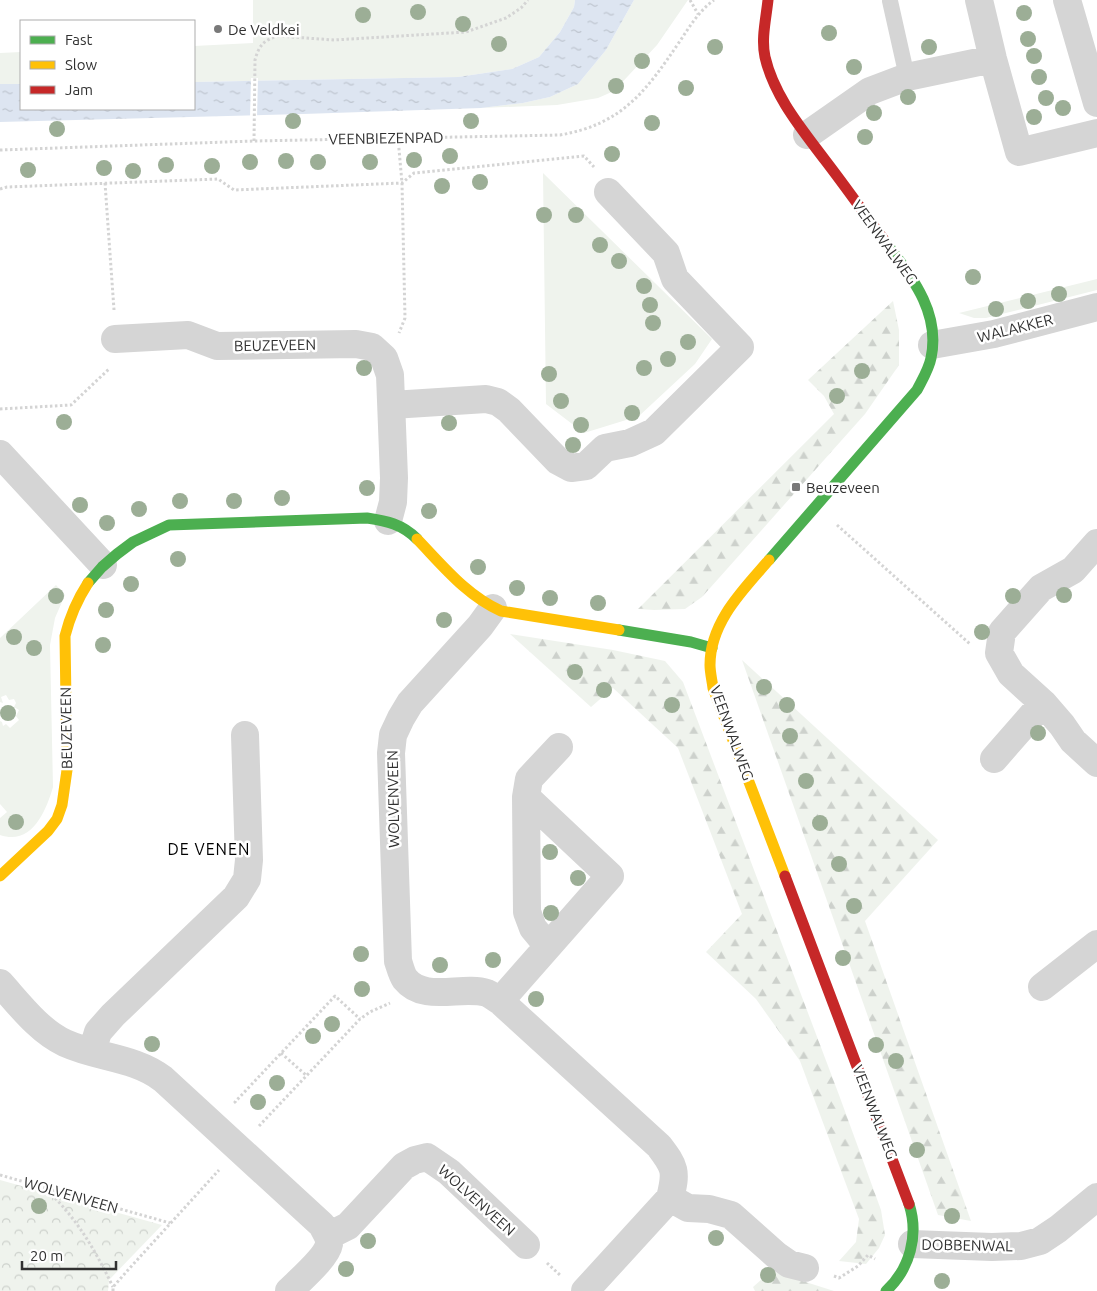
<svg xmlns="http://www.w3.org/2000/svg" width="1097" height="1291" viewBox="0 0 1097 1291" font-family="Ubuntu,sans-serif">
	<style>
		.green { fill: #eff3ed }
		.forest { fill: url(#forest-firs) }
		.park { fill: url(#park-crowns) }
		.water { fill: url(#water-ripples) }
		.pier { fill: #fff }
		.lines { fill: none; stroke-linecap: round; stroke-linejoin: round }
		.path { stroke: #d4d4d4; stroke-width: 3; stroke-dasharray: 2.5 2.5; stroke-linecap: butt }
		.lane { stroke: #d5d5d5; stroke-width: 16 }
		.street { stroke: #d5d5d5; stroke-width: 28 }
		.fast { stroke: #4caf50; stroke-width: 11 }
		.slow { stroke: #ffc107; stroke-width: 11 }
		.jam { stroke: #c62828; stroke-width: 11 }
		.tree { fill: #9cae96 }
		.poi-dot { fill: #797979; stroke: #fff; stroke-width: 2 }
		.labels { text-anchor: middle; dominant-baseline: central; stroke-width: 5; stroke-linejoin: round; paint-order: stroke }
		.poi-label { font-size: 15px; fill: #313131; stroke: #fff; text-anchor: start }
		.street-label { font-size: 15px; fill: #313131; stroke: #fff }
		.neighbourhood-label { font-size: 16px; letter-spacing: 1px; fill: #000; stroke: #fff }
	</style>
	<defs>
		<pattern id="forest-firs" width="22" height="20" patternUnits="userSpaceOnUse" patternTransform="scale(1.25)"><rect width="22" height="20" fill="#eff3ed"/><path d="M5 1l3.5 6h-7zM16 11l3.5 6h-7z" fill="#cdd1cc"/></pattern>
		<pattern id="park-crowns" width="20" height="18" patternUnits="userSpaceOnUse" patternTransform="scale(1.25)"><rect width="20" height="18" fill="#eff3ed"/><path d="M2 6a3 3 0 1 1 6 0M12 15a3 3 0 1 1 6 0" fill="none" stroke="#cdd1cc"/></pattern>
		<pattern id="water-ripples" width="26" height="14" patternUnits="userSpaceOnUse" patternTransform="scale(1.25)"><rect width="26" height="14" fill="#dde5f1"/><path d="M2 4q2-2 4 0t4 0M15 11q2-2 4 0t4 0" fill="none" stroke="#bec5cf"/></pattern>
	</defs>
	<rect width="100%" height="100%" fill="#fff"/>
	<path class="green" d="M253 0H575L574 7 560 32 539 57 512 69 458 77 194 82V46L253 43Z
		M634 0H688L657 45 614 91 598 98 557 105 481 108 523 103 550 97 578 84 606 50Z
		M21 52V84H0V53Z
		M543 173 712 339 695 364 639 416 584 433 546 404Z
		M1097 279V290L986 318H974L959 313Z
		M56 585 65 595 55 618 50 645 53 787C46 811 32 846 0 835V818L7 812 0 804V721L2 722 3 726 6 724 10 728 19 720 16 716 19 710 14 707 16 703 14 699 9 700 6 695 1 697 3 703 0 702V638Z"/>
	<path class="forest" d="M893 301 899 330V365L865 414 702 597 685 609 654 610 638 609 834 414 824 396 808 380Z
		M510 634 613 650 665 661 683 682 839 1095 881 1210 885 1235 879 1248 866 1264 839 1261 856 1242 859 1219 800 1061 756 999 706 952 742 914 678 748 613 688 591 707Z
		M742 660 938 840 865 921 971 1221 938 1215Z
		M771 1271 834 1291H755L753 1287Z"/>
	<path class="park" d="M0 1180 162 1225 109 1280 108 1291H0Z"/>
	<path class="water" d="M575 0H634L606 50 578 84 550 97 523 103 481 108 303 114 0 122V84H21V109H194V82L458 77 512 69 539 57 560 32 574 7Z"/>
	<path class="pier" d="M251 78H258L257 118H250Z"/>
	<g class="lines">
		<path class="path" d="M690 0 698 14
			M398 138 402 183 405 318 399 333
			M254 141 255 60C259 45 264 40 278 36L334 40 466 32 506 18 521 8 528 0
			M0 150 254 141 560 135C623 124 646 91 680 41 690 26 699 11 714 0
			M105 183 114 310
			M0 189 7 187 218 179 234 190 402 183 414 173 584 156 594 167
			M0 409 71 405 110 368
			M837 525 970 644
			M281 1053 307 1076
			M236 1103 235 1102 335 996 360 1019
			M259 1126 360 1019 370 1012 390 1003
			M0 1175 170 1223
			M48 1191C78 1220 95 1250 113 1287
			M547 1263 561 1276
			M834 1276 839 1278 858 1266 868 1255 875 1259
			M113 1291V1287L128 1270 219 1170"/>
		<path class="lane" d="M890 1 907 77"/>
		<path class="street" d="M979 0 993 59 1019 152 1097 133
			M1067 0 1097 103
			M807 135 870 91 907 77 993 59
			M115 339 188 335 217 346 356 344 372 347 384 358 390 375 394 478 393 502 388 521
			M932 345 994 334 1097 307
			M392 405 486 399 498 402 509 410 558 461 571 468 586 466 605 448 630 443 654 432 740 347 675 279 666 253 608 192
			M0 454 103 565
			M1097 543 1073 570 1041 588 1002 632 999 653 1011 674 1043 703 1062 725 1073 741 1097 763
			M493 608 480 626 410 703 401 718 393 735 391 753 398 961C400 967 402 975 405 979 424 1003 462 985 487 993 492 995 496 999 500 1001
			M994 759 1043 703
			M526 797 529 779 559 747
			M548 946 533 928 527 912 526 797 610 876 500 1001 659 1146C675 1167 677 1171 670 1198L688 1208 709 1209 731 1215 776 1255 789 1264 805 1268
			M0 983C19 1004 39 1031 65 1043 98 1058 134 1057 163 1079L322 1225C325 1231 330 1238 329 1244 327 1257 299 1281 289 1291
			M1042 987 1097 944
			M92 1052 98 1032 113 1015 236 897 247 879 249 860 245 735
			M328 1236 348 1226 404 1166 415 1160 427 1157 449 1172 526 1245
			M912 1244 992 1247 1021 1246 1040 1241 1058 1229 1097 1197
			M585 1291 670 1198"/>
		<path class="fast" d="M769 560 917 390C922 380 929 369 931 358 941 311 910 275 884 240
			M88 583 102 567 117 554 133 542 169 525 367 518C387 521 402 524 417 539
			M619 630 691 642 712 648
			M886 1291C910 1269 919 1235 909 1204"/>
		<path class="slow" d="M417 539C443 566 466 595 501 611L619 630
			M769 560C743 590 710 622 710 665 710 672 712 680 713 688L785 876
			M0 876 48 831 57 819 62 805 67 770 65 636C70 616 77 600 88 583"/>
		<path class="jam" d="M768 0C766 19 761 39 765 57 774 96 801 128 825 160 845 186 864 213 884 240
			M785 876 909 1204"/>
	</g>
	<g class="tree">
		<circle cx="418" cy="12" r="8"/>
		<circle cx="1024" cy="13" r="8"/>
		<circle cx="363" cy="15" r="8"/>
		<circle cx="463" cy="24" r="8"/>
		<circle cx="829" cy="33" r="8"/>
		<circle cx="1028" cy="39" r="8"/>
		<circle cx="499" cy="44" r="8"/>
		<circle cx="715" cy="47" r="8"/>
		<circle cx="929" cy="47" r="8"/>
		<circle cx="1034" cy="56" r="8"/>
		<circle cx="642" cy="61" r="8"/>
		<circle cx="854" cy="67" r="8"/>
		<circle cx="1039" cy="77" r="8"/>
		<circle cx="616" cy="86" r="8"/>
		<circle cx="686" cy="88" r="8"/>
		<circle cx="908" cy="97" r="8"/>
		<circle cx="1046" cy="98" r="8"/>
		<circle cx="1063" cy="108" r="8"/>
		<circle cx="874" cy="113" r="8"/>
		<circle cx="1034" cy="117" r="8"/>
		<circle cx="293" cy="121" r="8"/>
		<circle cx="471" cy="121" r="8"/>
		<circle cx="652" cy="123" r="8"/>
		<circle cx="57" cy="129" r="8"/>
		<circle cx="865" cy="137" r="8"/>
		<circle cx="612" cy="154" r="8"/>
		<circle cx="450" cy="156" r="8"/>
		<circle cx="414" cy="160" r="8"/>
		<circle cx="286" cy="161" r="8"/>
		<circle cx="250" cy="162" r="8"/>
		<circle cx="318" cy="162" r="8"/>
		<circle cx="370" cy="162" r="8"/>
		<circle cx="166" cy="165" r="8"/>
		<circle cx="212" cy="166" r="8"/>
		<circle cx="104" cy="168" r="8"/>
		<circle cx="28" cy="170" r="8"/>
		<circle cx="133" cy="171" r="8"/>
		<circle cx="480" cy="182" r="8"/>
		<circle cx="442" cy="186" r="8"/>
		<circle cx="544" cy="215" r="8"/>
		<circle cx="576" cy="215" r="8"/>
		<circle cx="600" cy="245" r="8"/>
		<circle cx="619" cy="261" r="8"/>
		<circle cx="973" cy="277" r="8"/>
		<circle cx="644" cy="286" r="8"/>
		<circle cx="1059" cy="294" r="8"/>
		<circle cx="1028" cy="301" r="8"/>
		<circle cx="650" cy="305" r="8"/>
		<circle cx="996" cy="309" r="8"/>
		<circle cx="653" cy="323" r="8"/>
		<circle cx="688" cy="342" r="8"/>
		<circle cx="668" cy="359" r="8"/>
		<circle cx="364" cy="368" r="8"/>
		<circle cx="644" cy="368" r="8"/>
		<circle cx="862" cy="371" r="8"/>
		<circle cx="549" cy="374" r="8"/>
		<circle cx="837" cy="396" r="8"/>
		<circle cx="561" cy="401" r="8"/>
		<circle cx="632" cy="413" r="8"/>
		<circle cx="64" cy="422" r="8"/>
		<circle cx="449" cy="423" r="8"/>
		<circle cx="581" cy="425" r="8"/>
		<circle cx="573" cy="445" r="8"/>
		<circle cx="367" cy="488" r="8"/>
		<circle cx="282" cy="498" r="8"/>
		<circle cx="180" cy="501" r="8"/>
		<circle cx="234" cy="501" r="8"/>
		<circle cx="80" cy="505" r="8"/>
		<circle cx="139" cy="509" r="8"/>
		<circle cx="429" cy="511" r="8"/>
		<circle cx="107" cy="523" r="8"/>
		<circle cx="178" cy="559" r="8"/>
		<circle cx="478" cy="567" r="8"/>
		<circle cx="131" cy="584" r="8"/>
		<circle cx="517" cy="588" r="8"/>
		<circle cx="1064" cy="595" r="8"/>
		<circle cx="56" cy="596" r="8"/>
		<circle cx="1013" cy="596" r="8"/>
		<circle cx="550" cy="598" r="8"/>
		<circle cx="598" cy="603" r="8"/>
		<circle cx="106" cy="610" r="8"/>
		<circle cx="444" cy="620" r="8"/>
		<circle cx="982" cy="632" r="8"/>
		<circle cx="14" cy="637" r="8"/>
		<circle cx="103" cy="645" r="8"/>
		<circle cx="34" cy="648" r="8"/>
		<circle cx="575" cy="672" r="8"/>
		<circle cx="764" cy="687" r="8"/>
		<circle cx="604" cy="690" r="8"/>
		<circle cx="672" cy="705" r="8"/>
		<circle cx="787" cy="705" r="8"/>
		<circle cx="8" cy="713" r="8"/>
		<circle cx="1038" cy="733" r="8"/>
		<circle cx="790" cy="736" r="8"/>
		<circle cx="806" cy="781" r="8"/>
		<circle cx="16" cy="822" r="8"/>
		<circle cx="820" cy="823" r="8"/>
		<circle cx="550" cy="852" r="8"/>
		<circle cx="839" cy="864" r="8"/>
		<circle cx="578" cy="878" r="8"/>
		<circle cx="854" cy="906" r="8"/>
		<circle cx="551" cy="913" r="8"/>
		<circle cx="361" cy="954" r="8"/>
		<circle cx="843" cy="958" r="8"/>
		<circle cx="493" cy="960" r="8"/>
		<circle cx="440" cy="965" r="8"/>
		<circle cx="362" cy="989" r="8"/>
		<circle cx="536" cy="999" r="8"/>
		<circle cx="332" cy="1024" r="8"/>
		<circle cx="313" cy="1036" r="8"/>
		<circle cx="152" cy="1044" r="8"/>
		<circle cx="876" cy="1045" r="8"/>
		<circle cx="896" cy="1061" r="8"/>
		<circle cx="277" cy="1083" r="8"/>
		<circle cx="258" cy="1102" r="8"/>
		<circle cx="917" cy="1150" r="8"/>
		<circle cx="39" cy="1206" r="8"/>
		<circle cx="952" cy="1216" r="8"/>
		<circle cx="716" cy="1238" r="8"/>
		<circle cx="368" cy="1241" r="8"/>
		<circle cx="346" cy="1269" r="8"/>
		<circle cx="768" cy="1275" r="8"/>
		<circle cx="942" cy="1281" r="8"/>
	</g>
	<g class="poi-dot">
		<circle cx="218" cy="29" r="5"/>
		<rect x="791" y="482" width="10" height="10" rx="2.5"/>
	</g>
	<g class="labels">
		<g class="poi-label">
			<text x="228" y="29">De Veldkei</text>
			<text x="806" y="487">Beuzeveen</text>
		</g>
		<g class="street-label">
			<text transform="translate(386 138) rotate(-1)">VEENBIEZENPAD</text>
			<text transform="translate(885 242) rotate(54)">VEENWALWEG</text>
			<text transform="translate(1015 328) rotate(-14)">WALAKKER</text>
			<text transform="translate(275 345) rotate(-1)">BEUZEVEEN</text>
			<text transform="translate(66 728) rotate(-91)">BEUZEVEEN</text>
			<text transform="translate(732 733) rotate(70)">VEENWALWEG</text>
			<text transform="translate(393 799) rotate(-91)">WOLVENVEEN</text>
			<text transform="translate(875 1112) rotate(69)">VEENWALWEG</text>
			<text transform="translate(71 1195) rotate(16)">WOLVENVEEN</text>
			<text transform="translate(477 1200) rotate(42)">WOLVENVEEN</text>
			<text transform="translate(967 1245) rotate(1)">DOBBENWAL</text>
		</g>
		<g class="neighbourhood-label">
			<text x="209" y="849">DE VENEN</text>
		</g>
	</g>
	<rect x="20" y="20" width="175" height="90" fill="#ffffff" stroke="#adadad"/>
	<rect x="30" y="36" width="25" height="8" fill="#4caf50" stroke="#adadad"/>
	<text x="65" y="45" font-size="15" fill="#313131">Fast</text>
	<rect x="30" y="61" width="25" height="8" fill="#ffc107" stroke="#adadad"/>
	<text x="65" y="70" font-size="15" fill="#313131">Slow</text>
	<rect x="30" y="86" width="25" height="8" fill="#c62828" stroke="#adadad"/>
	<text x="65" y="95" font-size="15" fill="#313131">Jam</text>
	<path d="M22 1261v8h94v-8" fill="none" stroke="#313131" stroke-width="2.5"/>
	<text x="30" y="1261" font-size="15" fill="#313131" stroke="#ffffff" stroke-width="4" paint-order="stroke">20 m</text>
</svg>
